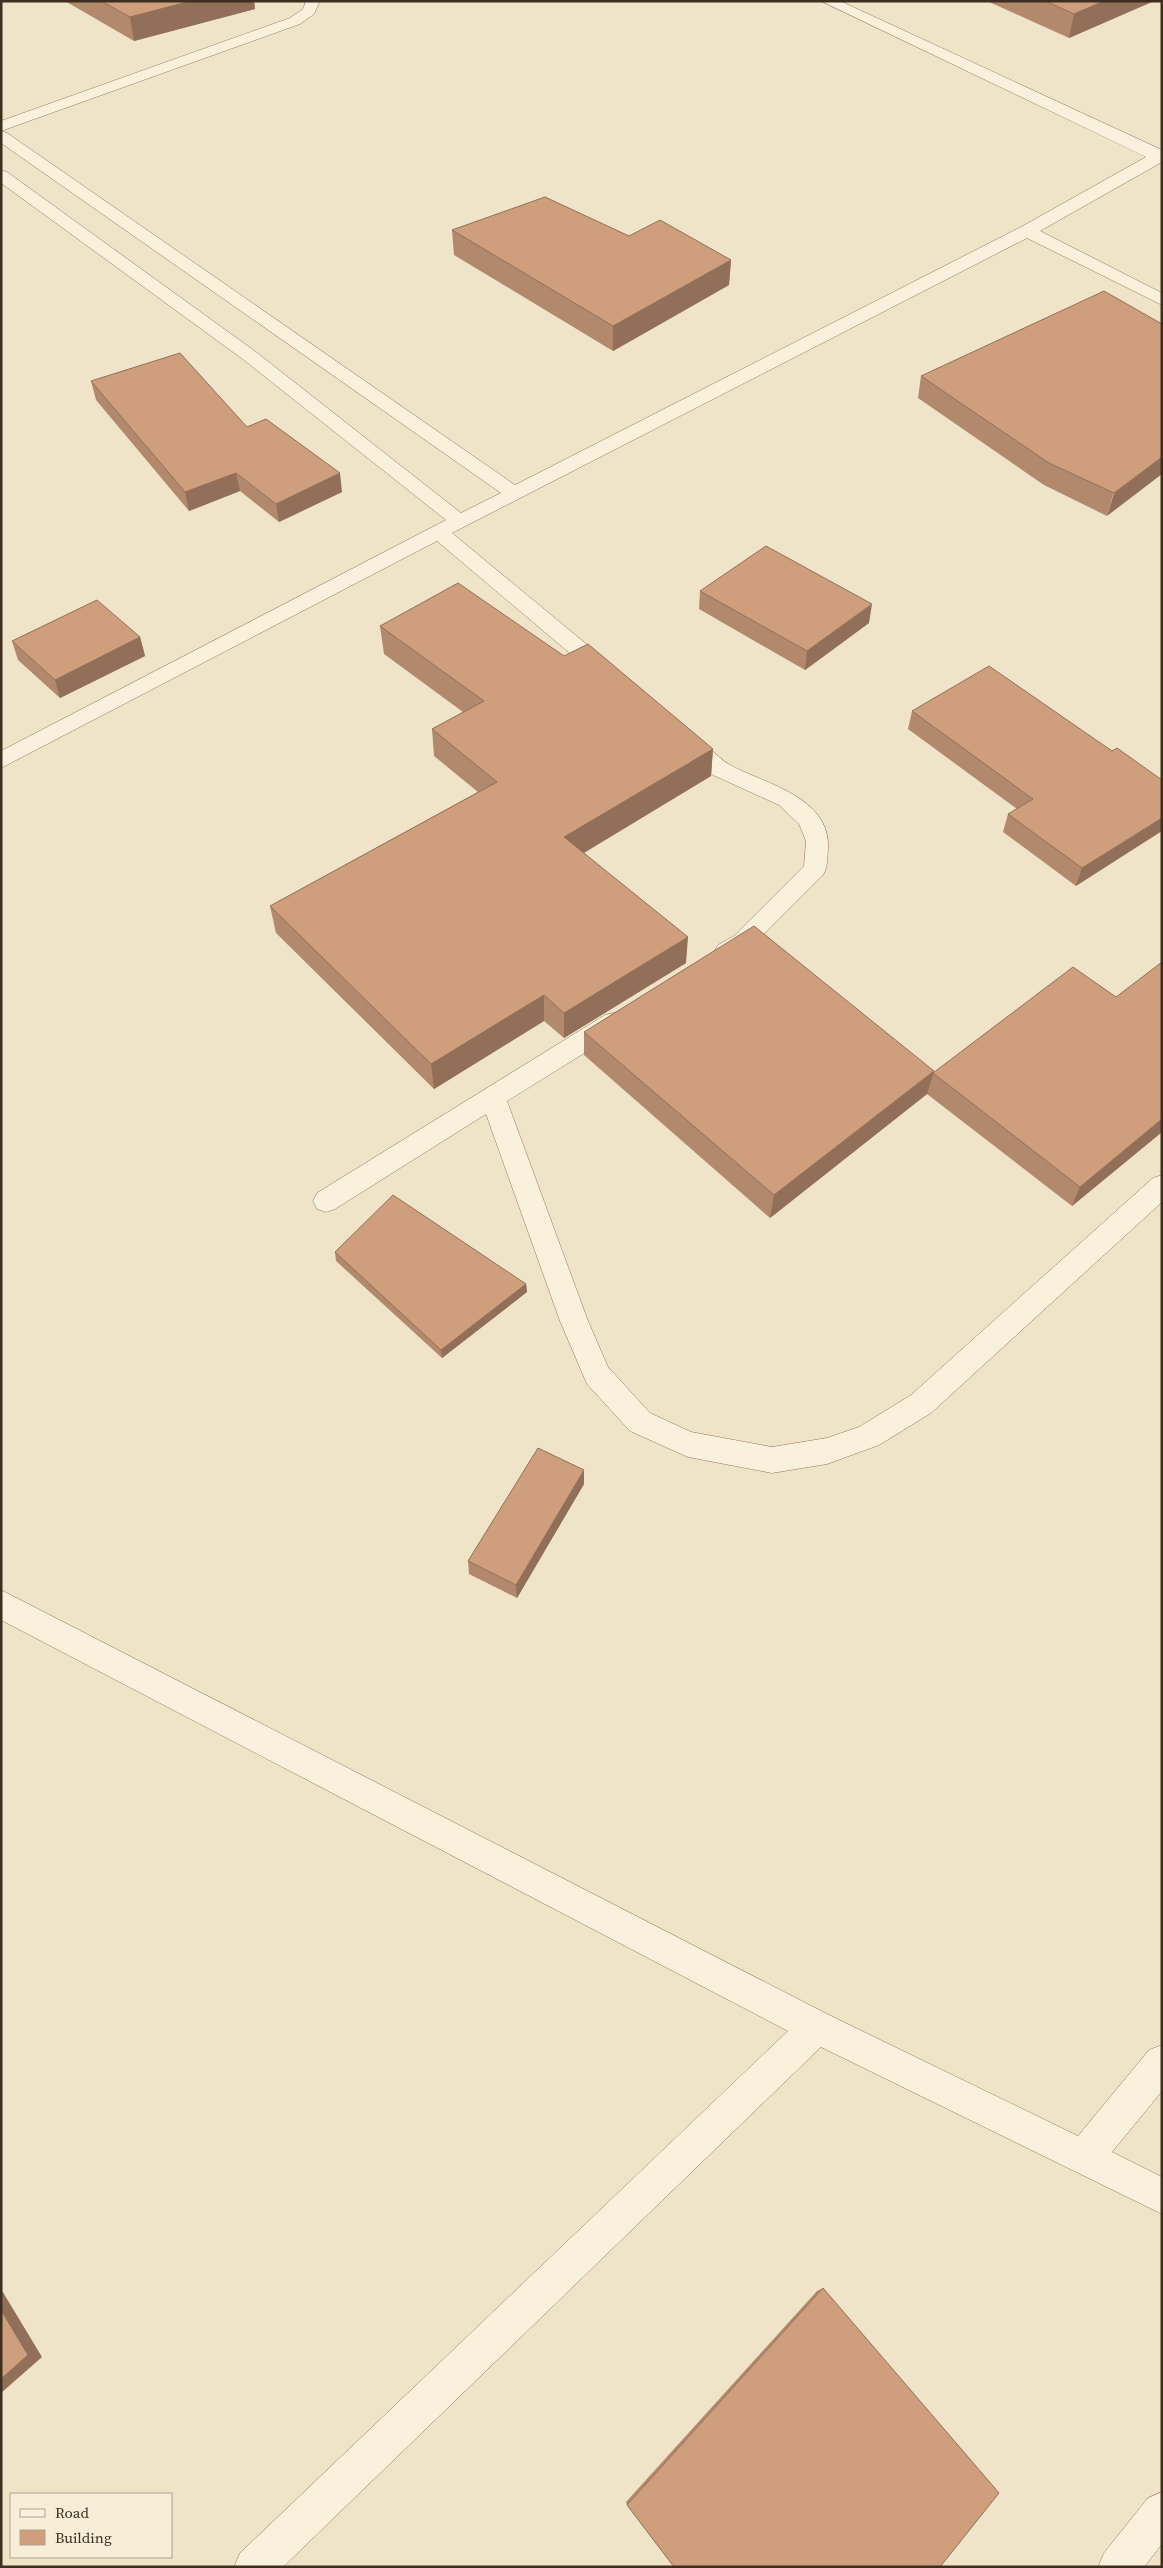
<svg xmlns="http://www.w3.org/2000/svg" width="1163" height="2568" viewBox="0 0 1163 2568" font-family="'Source Serif 4',serif">
	<style>
		.lines { fill: none; stroke-linecap: round; stroke-linejoin: round }
		.minor-casing { stroke: #8d765c; stroke-width: 1 }
		.minor { fill: #faf1dc; fill-rule: evenodd }
		.wall { fill: #b2896c }
		.shaded-wall { fill: #916f58 }
		.building { fill: #cf9f7d; stroke: #916f58 }
	</style>
	<rect width="100%" height="100%" fill="#f0e4c8"/>
	<g class="lines">
		<g class="minor-casing">
			<path id="minor" d="M306 1H320L314 14 300 24 1 131V121L290 18 303 9Z
				M821 1H840L1162 150V162L1040 231 1162 293V305L1027 238 452 533 614 667 617 672 614 677 606 679 598 677 437 541 1 768V751L446 520 244 360 1 183V170L7 172 256 352 461 513 501 493 1 143V131L7 133 515 485 1021 227 1146 157Z
				M685 732C704 737 714 756 730 765 765 784 831 797 828 849 827 858 828 867 823 875L750 948 727 960 718 957 715 951 718 945 734 936 804 866 806 841 799 824 779 805 713 775 677 744 674 739 677 734Z
				M614 1013 623 1015 626 1022 623 1029 507 1101 588 1321 608 1367 650 1413 691 1432 772 1447 827 1438 859 1427 911 1395 1153 1178 1162 1175V1202L931 1413 879 1445 827 1464 772 1473 688 1457 630 1431 587 1384 560 1321 486 1114 335 1209 326 1212 317 1209 313 1201 317 1193 605 1015Z
				M1 1590 829 2015 1078 2136 1149 2050 1162 2045V2091L1112 2152 1162 2177V2214L821 2047 283 2567H234L240 2553 788 2031 1 1620Z
				M1162 2492V2544L1144 2567H1098L1104 2553 1148 2498Z"/>
		</g>
		<use href="#minor" class="minor"/>
	</g>
	<path class="wall" d="M65 1H254L255 9 134 41Z
		M987 1H1154L1069 38Z
		M452 230 629 236 731 260 729 285 613 351 454 255Z
		M1162 324 1107 516 1044 485 918 398 921 376Z
		M91 381 247 427 342 492 279 522 240 491 189 511 96 400Z
		M700 591 869 623 805 670 699 609Z
		M380 626 564 656 713 749 711 776 584 853 686 963 564 1038 544 1021 434 1089 276 933 270 906 478 792 434 756 432 729 463 712 384 654Z
		M140 637 145 656 60 698 18 660 12 641Z
		M912 711 1112 751 1162 780 1076 886 1003 832 1008 814 1017 809 908 729Z
		M584 1032 934 1071 933 1073 1162 1132 1072 1206 927 1094 770 1218 584 1055Z
		M335 1252 526 1284 527 1292 442 1358 336 1261Z
		M584 1484 517 1598 469 1574 468 1561Z
		M823 2288 627 2505 626 2502 817 2291Z"/>
	<path class="shaded-wall" d="M191 1H254L255 9 134 41 130 17Z
		M1104 1H1154L1069 38 1074 14Z
		M731 260 729 285 613 351V326Z
		M1162 457V474L1107 516 1114 493Z
		M236 473 240 491 189 511 185 492Z
		M340 473 342 492 279 522 276 504Z
		M872 604 869 623 805 670 807 651Z
		M140 637 145 656 60 698 55 680Z
		M713 749 711 776 565 864 564 837Z
		M1162 818V831L1076 886 1082 868Z
		M688 937 686 963 564 1038V1013Z
		M544 995V1021L434 1089 431 1064Z
		M934 1071 927 1094 770 1218 774 1195Z
		M1162 1119V1132L1072 1206 1080 1187Z
		M526 1284 527 1292 442 1358 441 1350Z
		M584 1470V1484L517 1598 516 1585Z
		M1 2289 42 2357 1 2393Z"/>
	<path class="building" d="M101 1H191L130 17Z
		M1045 1H1104L1074 14Z
		M545 197 629 236 660 220 731 260 613 326 452 230Z
		M1104 291 1162 324V457L1114 493 1049 463 921 376Z
		M180 353 247 427 266 419 340 473 276 504 236 473 185 492 91 381Z
		M766 546 872 604 807 651 700 591Z
		M458 583 564 656 588 644 713 749 564 837 688 937 564 1013 544 995 431 1064 270 906 497 782 432 729 484 701 380 626Z
		M97 600 140 637 55 680 12 641Z
		M989 666 1112 751 1117 748 1162 780V818L1082 868 1008 814 1033 799 912 711Z
		M754 926 934 1071 774 1195 584 1032Z
		M1162 962V1119L1080 1187 933 1073 1073 967 1116 997Z
		M393 1195 526 1284 441 1350 335 1252Z
		M538 1448 584 1470 516 1585 468 1561Z
		M823 2288 999 2493 940 2567H674L627 2505Z
		M1 2310 28 2355 1 2379Z"/>
	<rect width="1163" height="2568" fill="none" stroke="#3d2e20" stroke-width="5"/>
	<rect x="10" y="2493" width="162" height="65" fill="#f7eed8" stroke="#ada18e"/>
	<rect x="20" y="2509" width="25" height="8" fill="#faf1dc" stroke="#ada18e"/>
	<text x="55" y="2518" font-size="15" fill="#3d2e20">Road</text>
	<rect x="20" y="2530" width="25" height="15" fill="#cf9f7d" stroke="#ada18e"/>
	<text x="55" y="2543" font-size="15" fill="#3d2e20">Building</text>
</svg>
